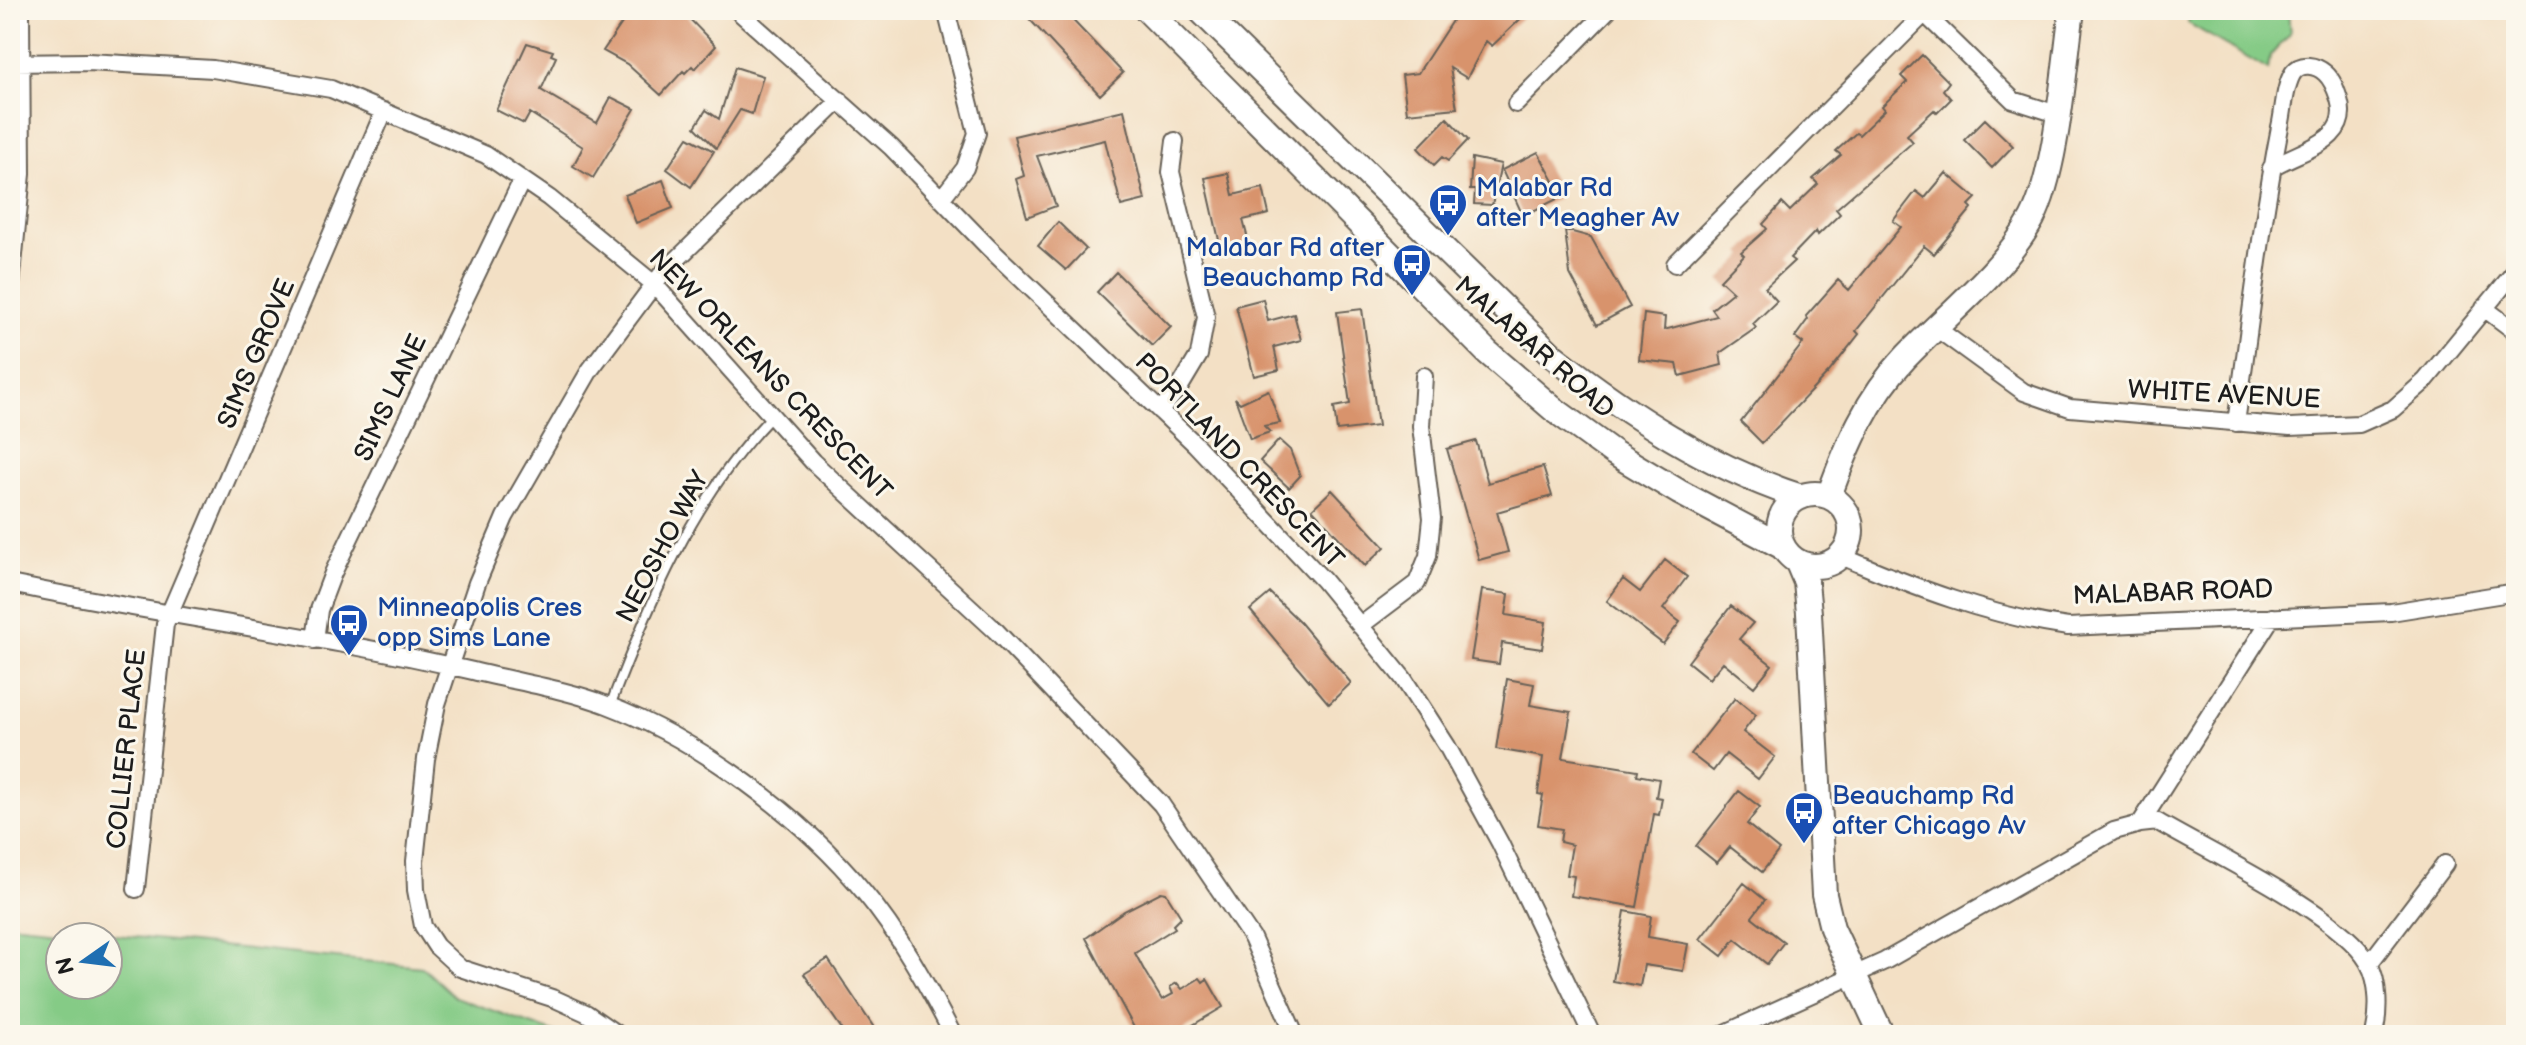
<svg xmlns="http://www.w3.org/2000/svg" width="2526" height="1045" viewBox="0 0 2526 1045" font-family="'Balsamiq Sans',sans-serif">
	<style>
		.green { fill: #85cb86; stroke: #507451; stroke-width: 2; fill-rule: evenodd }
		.building { fill: #d8936c }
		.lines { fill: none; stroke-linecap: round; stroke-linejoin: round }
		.lane-casing { stroke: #676157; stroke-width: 12 }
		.street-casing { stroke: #676157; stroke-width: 20 }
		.secondary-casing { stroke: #676157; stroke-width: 28 }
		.lane { stroke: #fff; stroke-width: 8 }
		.street { stroke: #fff; stroke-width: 16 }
		.secondary { stroke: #fff; stroke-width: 24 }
		.labels { text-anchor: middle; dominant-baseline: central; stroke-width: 6; stroke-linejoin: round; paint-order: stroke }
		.transit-label { font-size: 26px; fill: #164399; stroke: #fbf7ec; text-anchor: start }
		.street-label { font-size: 26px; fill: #1c1c1c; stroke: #fbf7ec }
	</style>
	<rect width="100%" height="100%" fill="#fbf7ec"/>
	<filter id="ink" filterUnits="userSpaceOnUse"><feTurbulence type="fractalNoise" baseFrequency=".0125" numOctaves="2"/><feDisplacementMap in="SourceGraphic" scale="16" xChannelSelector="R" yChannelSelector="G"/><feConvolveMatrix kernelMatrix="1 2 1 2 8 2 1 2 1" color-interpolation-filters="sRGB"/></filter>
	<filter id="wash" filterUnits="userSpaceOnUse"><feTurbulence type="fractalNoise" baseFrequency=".006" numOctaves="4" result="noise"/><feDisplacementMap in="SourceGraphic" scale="32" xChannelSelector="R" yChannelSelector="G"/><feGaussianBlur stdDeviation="1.8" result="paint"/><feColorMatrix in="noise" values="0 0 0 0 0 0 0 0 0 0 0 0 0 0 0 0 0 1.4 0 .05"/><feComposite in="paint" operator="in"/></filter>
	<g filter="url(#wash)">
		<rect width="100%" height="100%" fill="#f3e0c5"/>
		<path class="green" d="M2190 10H2288L2290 34 2270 56 2268 70 2188 23Z
			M10 924 422 967 455 997 561 1035H10ZM60 937H108V985H60Z"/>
		<g id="blocks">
			<path class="building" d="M631 10H681L716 46 695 69 692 66 685 73 683 71 661 95 627 64 603 51Z
				M1021 10H1063L1123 73 1100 95Z
				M1459 10H1530L1492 46 1486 41 1467 78 1450 68 1457 108 1407 113 1402 75 1418 73Z
				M527 43 553 51 551 55 556 57 541 90 597 123 611 97 635 109 593 178 573 166 583 147 530 113 524 124 496 110Z
				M1922 55 1949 82 1943 90 1951 99 1937 113 1934 110 1907 135 1913 142 1836 209 1840 214 1818 235 1816 231 1790 258 1794 261 1765 288 1777 301 1753 324 1756 328 1720 353 1722 365 1680 376 1677 364 1639 360 1644 314 1665 317 1664 330 1717 316 1712 309 1733 292 1720 280 1744 255 1741 252 1767 229 1763 224 1782 203 1790 211 1818 184 1813 179 1841 155 1836 151 1856 133 1859 135 1885 110 1882 106 1907 82 1901 76Z
				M735 67 763 76 752 114 740 110 716 148 695 127 706 110 719 119Z
				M1124 110 1145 200 1121 206 1105 140 1037 156 1056 206 1027 217 1016 179 1024 176 1014 136Z
				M1447 118 1468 140 1448 161 1442 157 1434 165 1418 148Z
				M1985 119 2013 146 1992 168 1964 140Z
				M688 137 714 151 691 187 667 169Z
				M1538 152 1554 181 1550 183 1557 199 1523 216 1502 170Z
				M1472 158 1501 164 1492 205 1474 204 1475 190H1470Z
				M1228 173 1233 195 1263 188 1269 214 1243 220 1249 243 1221 249 1205 178Z
				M1946 173 1976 198 1969 205 1972 208 1934 254 1924 246 1856 331 1859 334 1829 372 1762 443 1741 422 1803 343 1795 337 1808 319 1806 316 1838 280 1849 290 1901 227 1893 221 1916 191 1925 198Z
				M663 180 673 208 636 223 625 195Z
				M1058 222 1086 249 1066 270 1038 246Z
				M1565 230 1591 237 1630 307 1597 325 1570 274Z
				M1116 272 1171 327 1152 346 1097 292Z
				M1263 299 1268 321 1294 314 1301 340 1274 347 1279 370 1254 376 1236 306Z
				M1362 309 1378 426 1337 431 1334 407 1350 404 1337 312Z
				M1268 390 1280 423 1264 426 1270 432 1250 439 1235 398 1240 403Z
				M1279 440 1290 450 1300 476 1289 488 1260 461Z
				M1476 441 1488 483 1543 467 1552 496 1497 512 1508 552 1479 560 1447 449Z
				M1332 490 1385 547 1365 566 1312 509Z
				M1665 560 1687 577 1663 609 1680 622 1663 644 1607 601 1623 579 1640 592Z
				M1482 590 1509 594 1506 615 1546 622 1542 649 1502 643 1499 664 1471 660Z
				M1270 593 1300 622 1351 683 1329 704 1250 610Z
				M1731 606 1753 623 1739 639 1772 665 1754 687 1723 662 1709 679 1688 662Z
				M1507 679 1534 684 1530 705 1571 712 1563 758 1638 770 1637 775 1659 779 1656 797 1662 798 1659 815 1654 814 1637 907 1571 896 1574 876 1567 875 1572 845 1560 842 1562 829 1538 825 1543 795 1538 794 1543 757 1496 749Z
				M1735 698 1756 715 1743 732 1775 757 1758 779 1726 754 1713 771 1691 754Z
				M1739 791 1760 807 1747 824 1779 850 1762 872 1730 847 1717 863 1696 846Z
				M1744 883 1765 900 1752 917 1784 942 1767 964 1735 939 1722 956 1700 939Z
				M1161 892 1166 893 1181 917 1173 925 1175 928 1135 953 1145 972 1162 1000 1173 994 1170 987 1177 983 1182 989 1200 978 1203 982 1207 979 1223 1007 1176 1035H1138L1086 938 1124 911Z
				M1625 911 1651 916 1648 937 1688 944 1683 971 1644 965 1640 986 1613 981Z
				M828 959 879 1035H846L804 974Z"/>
		</g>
	</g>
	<g filter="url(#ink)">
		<use href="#blocks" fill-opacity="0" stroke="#676157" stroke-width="2"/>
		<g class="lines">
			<g class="lane-casing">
				<path id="lane" d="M610 706C649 603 693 498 770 418"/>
			</g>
			<g class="street-casing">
				<path id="street" d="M737 10 891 147 988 247 1195 444 1323 580 1403 678 1447 746 1500 843 1592 1035
					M1921 10 2013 100 2057 114
					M10 63 88 62 213 69 331 89 486 155 549 198 654 284 813 462 996 631 1161 804 1252 938 1295 1035
					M1516 104 1608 10
					M941 199 965 168 977 133 946 10
					M1675 264 1924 14
					M10 295 22 174 21 10
					M2484 308 2516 332
					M1936 328 2024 392 2070 408 2290 427 2359 424 2393 409 2425 381 2516 270
					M1160 411 1181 385 1199 355 1206 317 1171 172 1175 141
					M2236 423C2250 324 2261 225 2280 127 2284 111 2284 87 2293 73 2301 62 2316 65 2325 73 2333 80 2336 90 2339 99 2352 143 2300 149 2271 168
					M1841 556C1915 588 1989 616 2068 627L2391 612 2516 592
					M10 584C164 616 320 635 473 671 517 682 565 689 607 705 699 740 802 816 864 892 900 935 927 985 953 1035
					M1360 626 1417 583 1428 556 1432 518 1421 426 1424 376
					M315 640 319 610 333 573 522 180
					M2140 824 2158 822C2210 853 2340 914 2368 962 2380 983 2379 1013 2374 1035
					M136 889 165 624 384 111
					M2369 964 2445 864
					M618 1035 586 1013 555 999 460 968 436 946 423 926 416 890 415 861 426 759 437 704 477 583 505 517 590 370 661 275 840 100
					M1721 1035 1885 961 2114 831 2140 824 2272 617"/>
			</g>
			<g class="secondary-casing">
				<path id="secondary" d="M1147 10 1487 352 1552 408 1614 453 1679 492 1783 547
					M1200 10 1553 356C1629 415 1708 467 1801 497
					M1779 530a36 36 0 1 1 72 0a36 36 0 1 1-72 0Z
					M1829 496C1847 446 1867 398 1905 358 1945 316 2004 270 2032 219 2057 171 2064 67 2072 10
					M1798 563 1806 582 1809 613 1824 895 1832 928 1882 1035"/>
			</g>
			<use href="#lane" class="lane"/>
			<use href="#street" class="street"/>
			<use href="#secondary" class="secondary"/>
		</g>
	</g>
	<defs>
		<g id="bus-pin" transform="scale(2)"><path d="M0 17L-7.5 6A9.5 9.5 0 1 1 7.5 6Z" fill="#1a4fb4" stroke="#fbf7ec"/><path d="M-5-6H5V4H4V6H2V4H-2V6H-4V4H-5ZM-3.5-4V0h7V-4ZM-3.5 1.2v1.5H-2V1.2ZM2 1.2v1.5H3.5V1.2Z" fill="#fff"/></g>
	</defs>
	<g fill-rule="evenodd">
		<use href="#bus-pin" x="1448" y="203"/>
		<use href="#bus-pin" x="1412" y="263"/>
		<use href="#bus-pin" x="349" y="623"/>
		<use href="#bus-pin" x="1804" y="811"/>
	</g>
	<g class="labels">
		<g class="transit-label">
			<text x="1476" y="188">Malabar Rd<tspan x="1476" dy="30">after Meagher Av</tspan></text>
			<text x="1384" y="248" text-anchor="end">Malabar Rd after<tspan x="1384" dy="30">Beauchamp Rd</tspan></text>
			<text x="377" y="608">Minneapolis Cres<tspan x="377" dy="30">opp Sims Lane</tspan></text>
			<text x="1832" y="796">Beauchamp Rd<tspan x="1832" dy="30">after Chicago Av</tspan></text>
		</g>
		<g class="street-label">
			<text transform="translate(1534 348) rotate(41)">MALABAR ROAD</text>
			<text transform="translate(257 354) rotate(-67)">SIMS GROVE</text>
			<text transform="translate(770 375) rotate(46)">NEW ORLEANS CRESCENT</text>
			<text transform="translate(2224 395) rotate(3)">WHITE AVENUE</text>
			<text transform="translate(391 398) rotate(-65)">SIMS LANE</text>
			<text transform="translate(1239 461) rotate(46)">PORTLAND CRESCENT</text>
			<text transform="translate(663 547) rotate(-62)">NEOSHO WAY</text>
			<text transform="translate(2173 593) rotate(-2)">MALABAR ROAD</text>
			<text transform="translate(127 749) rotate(-84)">COLLIER PLACE</text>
		</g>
	</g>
	<rect width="2526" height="1045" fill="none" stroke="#fbf7ec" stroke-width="40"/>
	<g transform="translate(84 961) rotate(256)"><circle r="38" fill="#fbf7ec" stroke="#a29f99" stroke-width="2"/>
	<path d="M0-6L14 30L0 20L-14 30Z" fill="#1f6fb2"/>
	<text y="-12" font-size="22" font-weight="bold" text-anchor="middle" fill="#1c1c1c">N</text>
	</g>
</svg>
